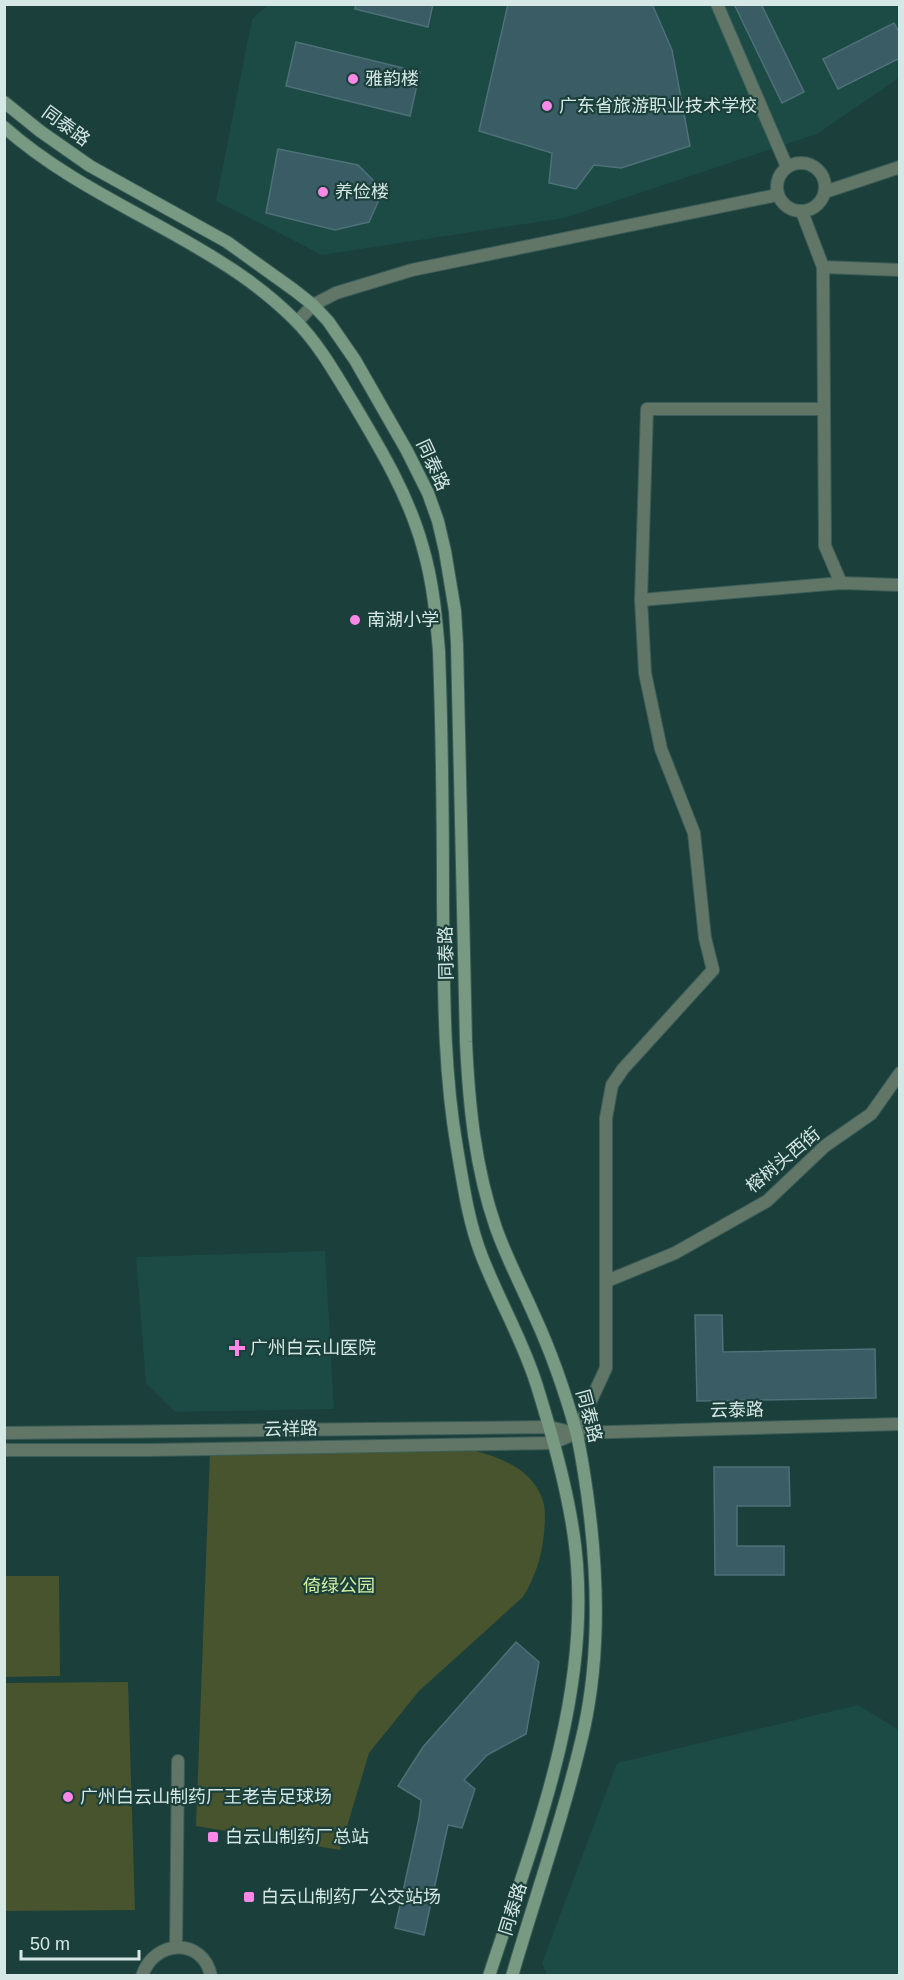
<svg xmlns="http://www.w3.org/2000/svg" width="904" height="1980" viewBox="0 0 904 1980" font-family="Arial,'Noto Sans SC',sans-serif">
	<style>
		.built { fill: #1c4a44 }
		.green { fill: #47542e }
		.building { fill: #3a5c64; stroke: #4e7179; stroke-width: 1.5 }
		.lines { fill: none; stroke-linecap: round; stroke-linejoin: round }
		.minor-casing { stroke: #3c5d59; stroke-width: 14 }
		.secondary-casing { stroke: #3c5d59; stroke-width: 14 }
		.minor { stroke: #617667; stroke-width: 12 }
		.secondary { stroke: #789982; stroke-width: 12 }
		.poi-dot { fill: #fb87e6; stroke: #1b3f3a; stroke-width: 2 }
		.labels { text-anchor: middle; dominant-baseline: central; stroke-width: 4.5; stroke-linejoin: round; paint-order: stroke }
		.poi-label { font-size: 18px; fill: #d5e8e5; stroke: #1b3f3a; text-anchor: start }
		.street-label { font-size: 18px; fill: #d5e8e5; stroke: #1b3f3a }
		.park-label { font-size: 18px; fill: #d2ed9f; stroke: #1b3f3a }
	</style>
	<rect width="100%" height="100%" fill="#1b3f3a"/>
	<path class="built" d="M268 5H899V78L817 134 564 218 322 255 216 201 252 19Z
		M325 1251 334 1409 175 1412 146 1383 136 1257Z
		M858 1705 899 1730V1975H547L542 1963 617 1763Z"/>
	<path class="green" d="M476 1451C502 1458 534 1471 543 1501 546 1510 545 1523 544 1533 542 1557 535 1577 523 1597L419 1691 369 1753 340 1850 196 1826 210 1453Z
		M5 1576H59L60 1676 5 1677Z
		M128 1682 135 1910 5 1911V1683Z"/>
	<path class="building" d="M356 4H433L428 27 355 9Z
		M508 4H652L672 50 690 146 621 168 594 165 576 189 549 183 552 153 479 131Z
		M734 4H761L804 92 782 103Z
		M894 23 900 34V58L838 89 823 59Z
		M296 42 420 72 410 116 286 86Z
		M278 149 358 165 375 182 378 202 369 222 335 230 266 213Z
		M695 1315H722L723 1352 875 1349 876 1398 697 1401Z
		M714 1467H789L790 1506H737V1546H784V1575H715Z
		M516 1642 539 1662 526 1734 487 1755 464 1780 475 1789 462 1828 448 1825 424 1935 395 1928 419 1818 421 1800 398 1786 423 1747Z"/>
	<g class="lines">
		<g class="minor-casing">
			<path id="minor" d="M717 4 787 167
				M777 187a24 24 0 1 1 48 0a24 24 0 1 1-48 0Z
				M825 192 900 167
				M802 212 823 267 825 546 841 583 900 585
				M823 267 900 270
				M297 322 313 305 336 293 412 270 777 195
				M641 600 841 583
				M607 1281 675 1253 767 1201 825 1146 871 1114 900 1073
				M4 1433 549 1427 576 1433 900 1424
				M576 1433 606 1368V1118L612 1085 623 1069 713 970 705 938 694 833 661 749 645 673 641 600 647 409H824
				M4 1450H150L553 1443 576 1433
				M176 1947 178 1761
				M142 1976C154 1939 203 1937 211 1976"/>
		</g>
		<g class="secondary-casing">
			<path id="secondary" d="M4 102 40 131 90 166 227 242 294 290 313 305 328 321 355 360 407 451 428 493 438 521 445 551 455 611 457 644 466 1042C469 1105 475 1168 496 1228 507 1259 522 1287 535 1317 552 1354 565 1392 576 1431 581 1451 584 1472 587 1493 598 1571 601 1651 584 1729 565 1812 536 1894 512 1976
				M4 127C67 183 146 215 216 259 244 276 272 297 295 320 318 343 335 373 352 401 380 448 409 496 423 548 433 582 436 616 439 651 442 735 443 819 443 903 444 985 443 1067 457 1148 463 1183 468 1220 481 1254 498 1299 523 1340 537 1386 554 1441 573 1508 577 1565 588 1706 532 1844 489 1976"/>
		</g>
		<use href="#minor" class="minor"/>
		<use href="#secondary" class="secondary"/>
	</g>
	<g class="poi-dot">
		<circle cx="353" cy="79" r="6"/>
		<circle cx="547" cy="106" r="6"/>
		<circle cx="323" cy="192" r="6"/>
		<circle cx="355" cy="620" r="6"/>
		<path d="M234 1339h6v6h6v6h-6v6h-6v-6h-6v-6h6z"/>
		<circle cx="68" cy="1797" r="6"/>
		<rect x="207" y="1831" width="12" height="12" rx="3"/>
		<rect x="243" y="1891" width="12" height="12" rx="3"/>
	</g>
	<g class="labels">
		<g class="poi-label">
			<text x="365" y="79">雅韵楼</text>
			<text x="559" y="106">广东省旅游职业技术学校</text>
			<text x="335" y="192">养俭楼</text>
			<text x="367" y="620">南湖小学</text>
			<text x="250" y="1348">广州白云山医院</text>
			<text x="80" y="1797">广州白云山制药厂王老吉足球场</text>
			<text x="225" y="1837">白云山制药厂总站</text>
			<text x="261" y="1897">白云山制药厂公交站场</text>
		</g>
		<g class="street-label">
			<text transform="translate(66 126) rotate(36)">同泰路</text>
			<text transform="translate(433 465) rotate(65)">同泰路</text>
			<text transform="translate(446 953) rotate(-91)">同泰路</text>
			<text transform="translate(783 1160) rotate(-40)">榕树头西街</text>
			<text transform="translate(737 1410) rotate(-1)">云泰路</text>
			<text transform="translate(589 1416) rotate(75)">同泰路</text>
			<text transform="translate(291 1429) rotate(-1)">云祥路</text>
			<text transform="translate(513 1909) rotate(-73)">同泰路</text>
		</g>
		<g class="park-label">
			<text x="339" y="1586">倚绿公园</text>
		</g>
	</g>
	<rect width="904" height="1980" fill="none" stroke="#d5e8e5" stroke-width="12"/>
	<path d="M21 1950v9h118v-9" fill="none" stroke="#d5e8e5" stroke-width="3"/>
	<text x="30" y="1950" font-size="18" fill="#d5e8e5" stroke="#1b3f3a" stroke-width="4.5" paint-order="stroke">50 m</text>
</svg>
